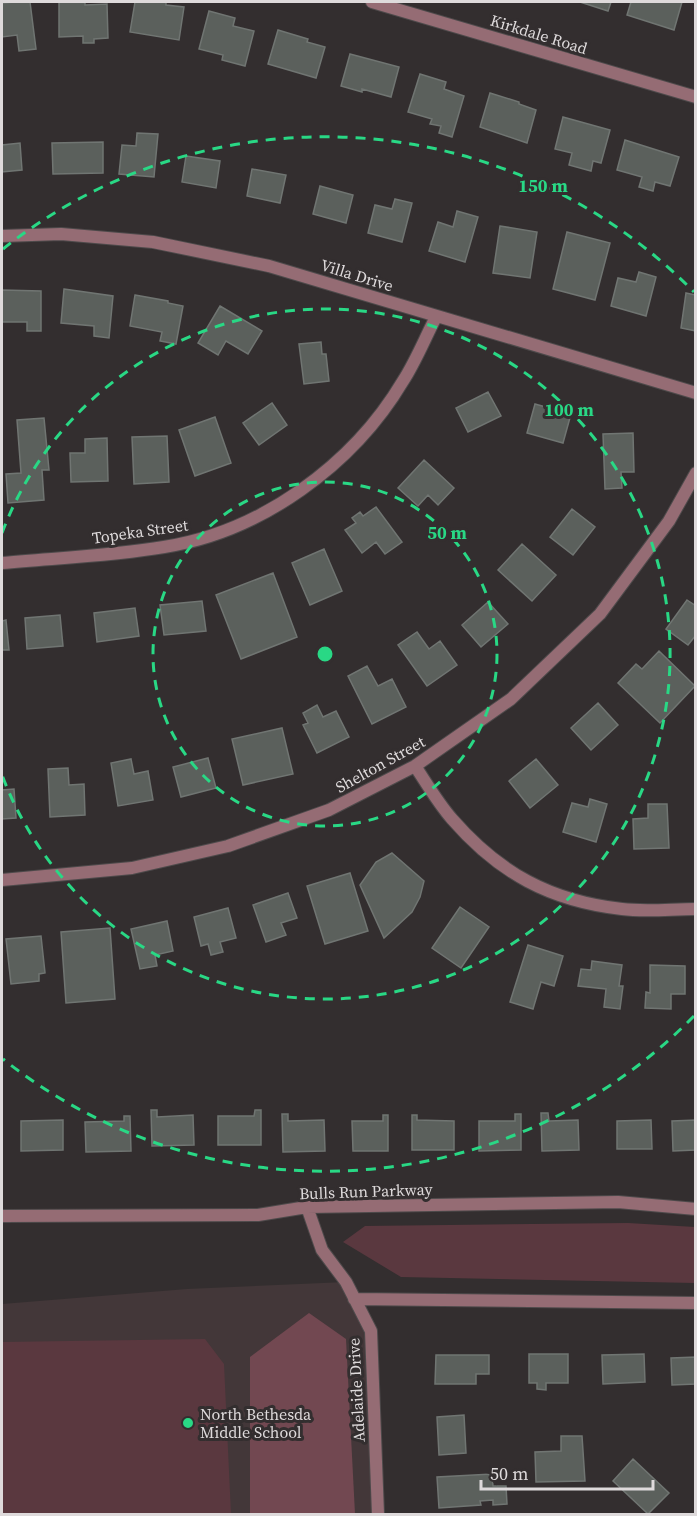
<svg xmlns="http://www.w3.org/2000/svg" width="697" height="1516" viewBox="0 0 697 1516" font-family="'Source Serif 4',serif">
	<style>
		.built { fill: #433739 }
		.green { fill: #5a383f }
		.forest { fill: #724851 }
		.building { fill: #5b605c; stroke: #707572; stroke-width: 1.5 }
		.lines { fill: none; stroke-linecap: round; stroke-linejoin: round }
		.street-casing { stroke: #4e4a4b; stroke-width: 14 }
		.street { stroke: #956c74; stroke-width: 12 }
		.ring { fill: none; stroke: #29d885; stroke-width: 3; stroke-dasharray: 10 8 }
		.poi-dot { fill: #29d885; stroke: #332e2f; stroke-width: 2 }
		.labels { text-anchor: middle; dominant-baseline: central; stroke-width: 6; stroke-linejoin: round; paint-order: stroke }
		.street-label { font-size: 16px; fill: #dedadb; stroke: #332e2f }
		.poi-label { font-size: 16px; fill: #dedadb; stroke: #332e2f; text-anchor: start }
		.centre { fill: #29d885; stroke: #332e2f; stroke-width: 3 }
		.ring-label { font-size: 18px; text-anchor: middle; font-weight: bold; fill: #29d885; stroke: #332e2f; stroke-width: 6; stroke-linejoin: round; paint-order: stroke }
	</style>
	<rect width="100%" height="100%" fill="#332e2f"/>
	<path class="built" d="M346 1282 371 1331 378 1514H2V1304L187 1289Z"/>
	<path class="green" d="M628 1223 695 1227V1283L401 1277 343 1242 365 1226Z
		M205 1339 224 1364 231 1514H2V1342Z"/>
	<path class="forest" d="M309 1313 346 1339 355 1514H250V1357Z"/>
	<path class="building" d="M15 2H30L36 49 19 51 17 35 2 37V3Z
		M59 2H85V5L107 4 108 38 94 39V43H83V36L59 37Z
		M135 2H166V5L184 7 179 40 130 32Z
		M580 2H611L608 11Z
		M631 2H682L674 30 627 15Z
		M209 11 235 18 233 26 254 31 245 66 222 60 223 55 199 49Z
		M278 30 308 39 307 42 325 47 316 78 268 64Z
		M350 54 399 67 391 97 362 89V92L341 86Z
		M420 74 446 82 444 89 464 96 452 137 439 133 441 126 430 124 432 119 408 112Z
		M490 93 519 102V104L536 110 527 143 480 127Z
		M563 117 610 130 601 163 593 161 591 171 569 165 572 153 555 149Z
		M137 133 158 134 154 177 119 174 122 145 136 146Z
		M625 140 679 157 670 186 655 182 653 191 639 187 642 177 617 170Z
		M103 142V173L53 174 52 143Z
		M20 143 22 170 2 172V145Z
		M186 156 220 161 216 188 182 182Z
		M252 169 286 175 280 203 247 196Z
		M320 186 353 195 346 223 313 214Z
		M395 199 412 203 402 242 368 233 375 205 392 209Z
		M457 211 478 217 465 262 429 251 438 222 453 227Z
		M500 226 537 232 530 278 493 273Z
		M567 232 610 243 595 300 553 289Z
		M639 272 656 277 646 316 611 306 618 278 636 282Z
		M64 289 113 296 109 338 94 336V326L61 323Z
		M2 290 41 291V331H27V322H2Z
		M686 293 696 295V331L681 328Z
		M135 295 168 301V303L183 306 176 344 160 341 162 332 130 326Z
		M220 306 262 331 248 354 226 341 218 355 198 343Z
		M321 342 322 354H326L329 381 304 384 299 344Z
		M488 392 501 416 468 432 456 408Z
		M272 403 287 425 259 445 243 423Z
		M535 404 571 414 563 443 527 433Z
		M215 417 231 463 195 476 179 430Z
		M44 418 49 470H42L44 500 8 503 6 474 21 473 17 420Z
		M633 433 634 472H621L622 488 605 489 603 434Z
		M167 436 169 482 134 484 132 437Z
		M107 438 108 481 71 482 70 453H85V439Z
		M424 460 454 488 438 505 428 495 418 506 398 488Z
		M376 507 402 542 385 554 376 542 362 553 345 530 356 523 352 518 360 512 363 516Z
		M572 509 595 527 573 555 550 537Z
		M522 544 556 575 532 601 498 570Z
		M324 549 342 591 310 605 292 563Z
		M273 573 297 637 241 659 216 595Z
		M687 600 696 606V635L688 645 666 629Z
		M202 601 206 631 164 635 160 605Z
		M488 602 508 624 481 647 462 625Z
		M135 608 139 636 97 642 94 613Z
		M60 615 63 646 27 649 25 618Z
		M6 620 9 650H2V621Z
		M417 632 429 649 440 641 457 665 427 686 398 645Z
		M659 651 695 686 660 723 618 683 636 664 642 669Z
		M367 666 378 686 392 679 406 707 372 724 348 676Z
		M598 703 618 725 591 750 571 728Z
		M317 705 323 717 336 711 349 737 317 753 303 725 308 723 303 713Z
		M282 728 293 774 243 785 232 739Z
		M208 758 216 788 181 797 173 767Z
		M131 759 134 774 148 771 153 800 118 806 111 763Z
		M536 759 558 785 530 808 509 781Z
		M68 768 69 785 84 784 85 815 50 817 48 769Z
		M14 789 16 818 2 819V790Z
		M590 799 607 804 596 842 563 832 572 803 588 807Z
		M648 804H667L669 848 634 849 633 819 648 818Z
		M392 853 424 881 420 897 412 912 384 938 360 885 376 862Z
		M350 873 368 931 325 944 307 886Z
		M288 893 297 918 281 923 286 935 266 942 253 905Z
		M460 907 489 927 461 968 432 948Z
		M228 908 236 938 220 942 223 952 211 955 208 944 201 946 194 917Z
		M167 921 173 951 155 955 157 966 140 969 131 929Z
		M110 928 115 999 66 1003 61 932Z
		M41 936 45 973 39 974V981L11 984 6 939Z
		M528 945 563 956 554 986 541 982 533 1009 510 1002Z
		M592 961 622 965 619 986H623L620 1009 604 1007 606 989 578 986 581 969 591 970Z
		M650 965 685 966V994H671V1009L645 1008 646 992 650 993Z
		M151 1110H157V1117L193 1115 194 1145 152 1146Z
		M255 1110H261V1145H218V1116H254Z
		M541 1113H548L549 1121 578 1120 579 1150 542 1151Z
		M282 1114H288V1121L324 1120 325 1151 283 1152Z
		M515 1114H521V1150L479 1151V1121H515Z
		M383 1115H388V1151H353L352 1121H383Z
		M412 1115H417V1120L454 1121V1150H412Z
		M124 1116H130L131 1151 86 1152 85 1122 124 1121Z
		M63 1120V1150L21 1151V1121Z
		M651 1120 652 1149H617V1121Z
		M696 1120V1150L673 1151 672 1121Z
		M529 1354H568V1383H546V1390L537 1389V1383H529Z
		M644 1354 645 1382 603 1384 602 1355Z
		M436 1355H489V1374H476V1384H435Z
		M696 1357V1384L672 1385 671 1358Z
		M464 1415 466 1453 439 1455 437 1417Z
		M561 1436H582L585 1481 536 1482 535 1452 561 1451Z
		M633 1459 669 1493 648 1514 613 1481Z
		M492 1474 493 1486H506L507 1504 493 1505V1500L480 1501 481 1505 439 1508 437 1477Z"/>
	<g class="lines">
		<g class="street-casing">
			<path id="street" d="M372 2 696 97
				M2 236 61 234 153 242 269 266 696 393
				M2 563C55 558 111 556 164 547 261 532 353 465 403 381 416 361 425 338 436 317
				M415 766C427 784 438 803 452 819 499 873 550 901 622 909 646 912 671 909 696 909
				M2 880 132 868 228 846 329 810 415 766 511 699 600 614 669 521 696 473
				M307 1207 322 1250 346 1282 371 1331 378 1514
				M2 1216 258 1215 307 1207 618 1202 696 1209
				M354 1299 696 1303"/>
		</g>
		<use href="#street" class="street"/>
	</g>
	<g class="ring">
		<circle cx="325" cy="654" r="172"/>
		<path d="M2 533A345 345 0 1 1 2 775"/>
		<path d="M694 1016A517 517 0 0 1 3 1059M3 249A517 517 0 0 1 694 292"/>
	</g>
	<circle class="poi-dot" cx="188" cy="1423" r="6"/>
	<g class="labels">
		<g class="street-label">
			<text transform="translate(539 34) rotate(17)">Kirkdale Road</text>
			<text transform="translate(357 275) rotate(17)">Villa Drive</text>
			<text transform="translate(140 531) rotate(-8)">Topeka Street</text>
			<text transform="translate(380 764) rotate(-29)">Shelton Street</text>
			<text transform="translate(366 1191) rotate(-2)">Bulls Run Parkway</text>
			<text transform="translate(356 1390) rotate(-93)">Adelaide Drive</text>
		</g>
		<g class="poi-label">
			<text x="200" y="1414">North Bethesda<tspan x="200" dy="18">Middle School</tspan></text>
		</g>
	</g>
	<circle cx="325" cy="654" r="9" class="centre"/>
	<g class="ring-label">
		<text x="543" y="192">150 m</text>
		<text x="569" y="416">100 m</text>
		<text x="447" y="539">50 m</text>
	</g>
	<rect width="697" height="1516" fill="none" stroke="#dedadb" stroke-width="6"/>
	<path d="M481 1480v9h172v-9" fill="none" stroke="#dedadb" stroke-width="3"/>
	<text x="490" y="1480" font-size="18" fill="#dedadb" stroke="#332e2f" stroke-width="4.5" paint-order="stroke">50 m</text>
</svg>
